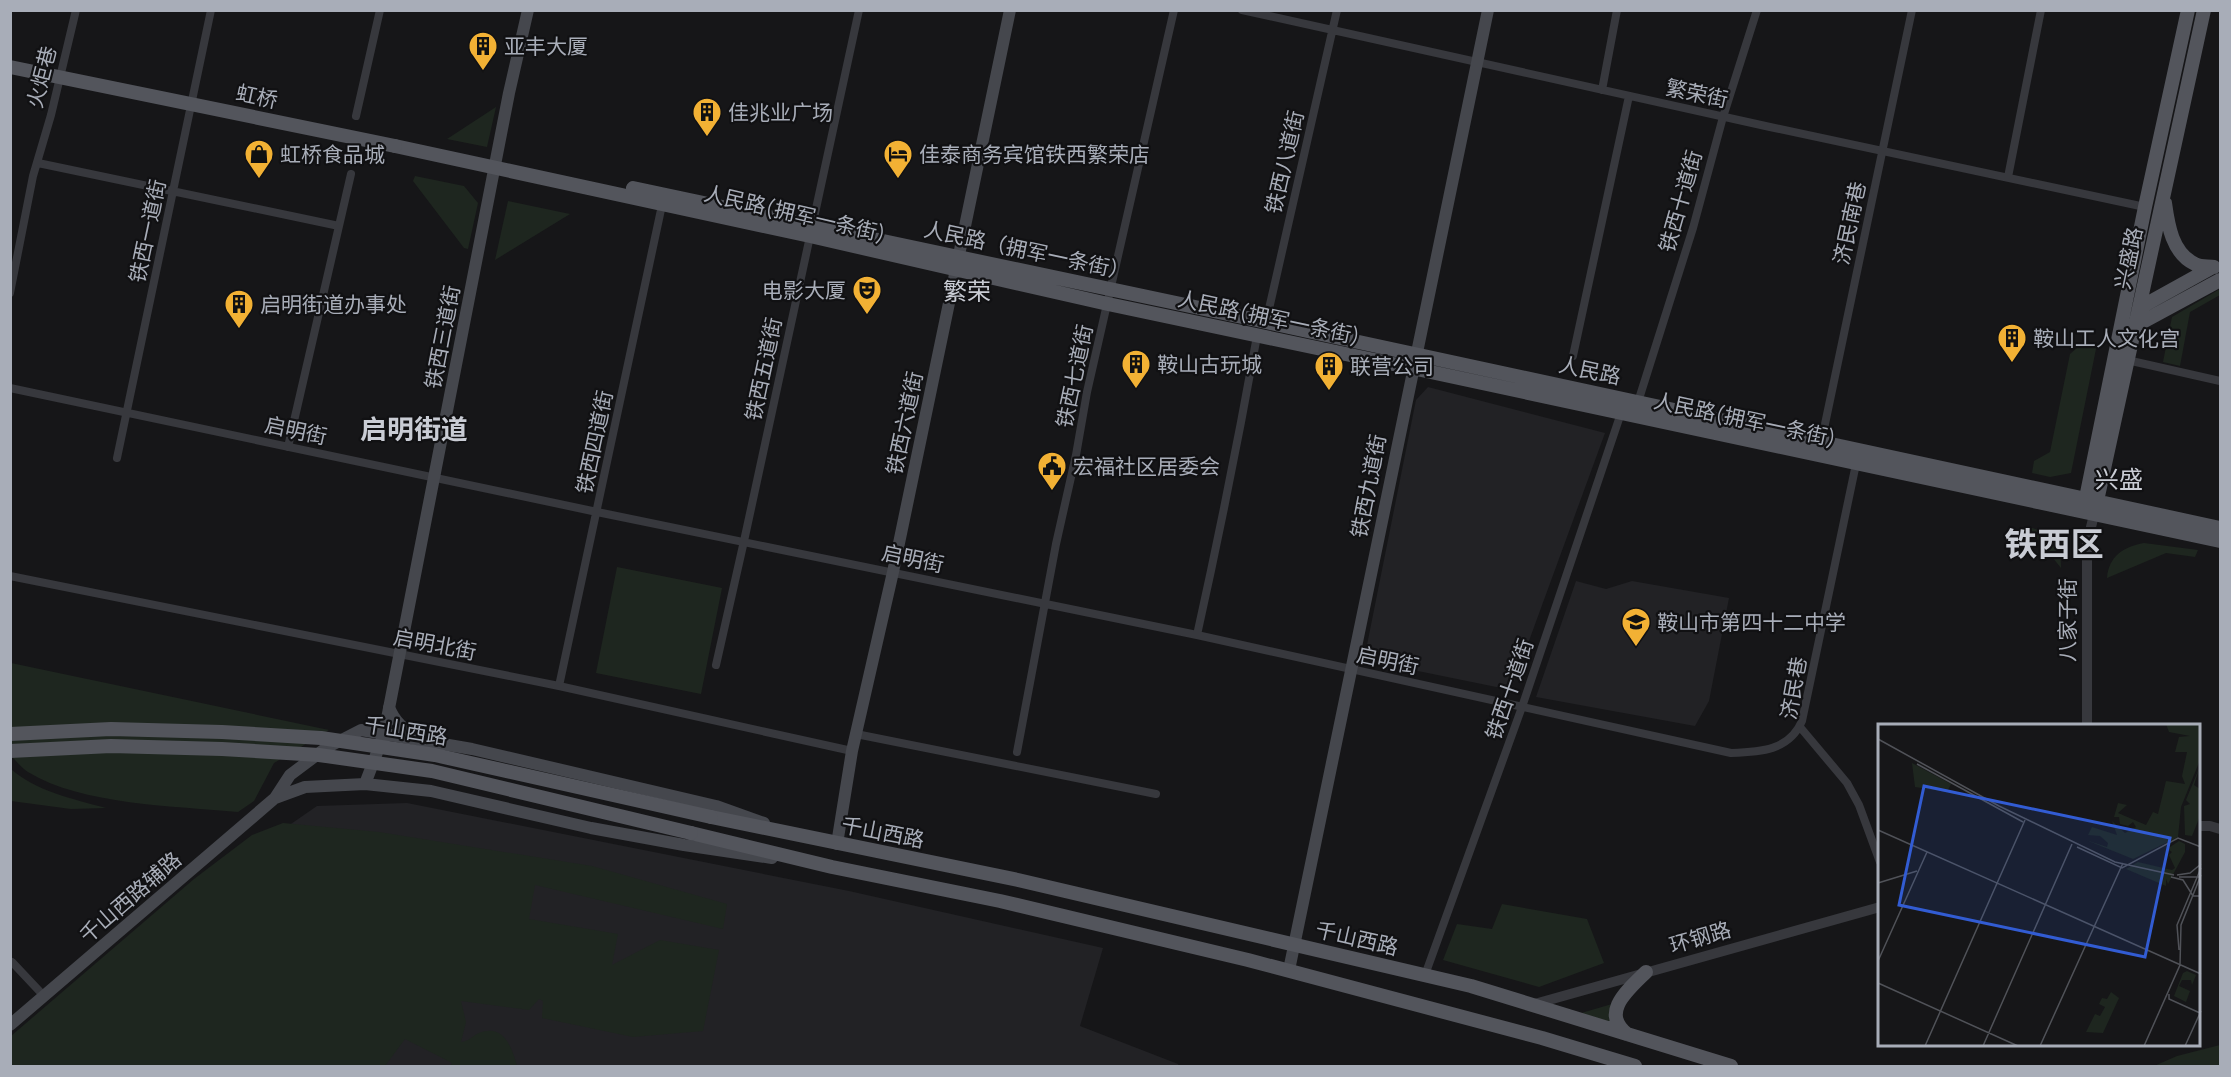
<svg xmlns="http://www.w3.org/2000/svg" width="2231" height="1077" viewBox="0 0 2231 1077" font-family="Manrope,'Noto Sans SC',sans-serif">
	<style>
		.built { fill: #222225 }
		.green { fill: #1e261f }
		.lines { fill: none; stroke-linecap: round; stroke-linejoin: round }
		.minor { stroke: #37383d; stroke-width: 8 }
		.tertiary { stroke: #37383d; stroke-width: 10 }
		.secondary { stroke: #45474d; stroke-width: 12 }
		.primary { stroke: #53555c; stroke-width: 14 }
		.primary-bridge { stroke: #53555c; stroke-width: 14 }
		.labels { text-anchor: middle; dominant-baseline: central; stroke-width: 4.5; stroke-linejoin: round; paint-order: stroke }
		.poi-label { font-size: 21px; fill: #a8adb8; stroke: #111113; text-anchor: start }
		.street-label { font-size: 21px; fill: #a8adb8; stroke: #111113 }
		.quarter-label { font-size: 24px; fill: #c9ccd4; stroke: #111113 }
		.district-label { font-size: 27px; font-weight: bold; fill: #c9ccd4; stroke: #111113 }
		.town-label { font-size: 33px; font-weight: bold; fill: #c9ccd4; stroke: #111113 }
		.inset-road { fill: none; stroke: #505258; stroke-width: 1.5 }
		.view { fill: #325cd3; fill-opacity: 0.15; stroke: #325cd3; stroke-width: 3 }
		.inset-edge { fill: none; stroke: #a8adb8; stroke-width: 3 }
	</style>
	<rect width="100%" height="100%" fill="#161618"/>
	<path class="built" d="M1428 387 1605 433 1511 690 1364 660 1416 400Z
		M1576 581 1606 589 1632 581 1729 598 1709 701 1695 726 1536 697Z
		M407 803 849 891 1103 948 1080 1026 1178 1064 1179 1066H11L10 1049 259 846 317 806Z"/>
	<path class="green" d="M496 107 487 147 447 139Z
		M415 176 464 186 478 203 468 249 464 248 413 181Z
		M508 201 570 214 495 260Z
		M2220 289V295L2190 312 2180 366 2163 362 2172 317Z
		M2097 344 2071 473 2050 477 2032 473 2034 461 2050 452 2070 354 2079 346Z
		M2028 527C2056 534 2061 540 2061 568Z
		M2144 543 2198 550 2195 557 2166 553 2107 578C2109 556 2123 547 2144 543Z
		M617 567 722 588 701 694 596 673Z
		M11 663 329 730 274 763 254 801 238 812C176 806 81 805 28 772 22 768 16 761 11 756Z
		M10 768C35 791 73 799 106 808L71 809 11 801Z
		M283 823 379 832 592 866 727 904 723 929 535 885 529 919 618 934 612 965 660 940 719 950 703 1031 633 1037 542 1018 543 1001 539 999 529 1010 461 1001 466 1022 461 1042C470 1041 472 1036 479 1033 504 1023 512 1048 517 1066H450L452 1063 405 1039 385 1066H11V1036L194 879 252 835Z
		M1502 904 1587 919 1604 963 1539 987 1443 960 1457 924 1492 929Z
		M1612 1004V1021L1609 1026 1578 1014Z
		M2220 1045V1066H2154L2177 1056Z"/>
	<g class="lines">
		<path class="minor" d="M1242 10 1770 127 2145 207
			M1602 90 1617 10
			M356 116 380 10
			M38 163 339 226
			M2008 177 2041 10
			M10 293 33 176 51 115 76 10
			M1266 322 1337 10
			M1573 356 1629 96
			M2127 360 2220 381
			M10 388 597 512 1197 635 1731 753C1760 752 1789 751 1802 721L1856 464
			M1638 402 1693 228 1723 117 1757 10
			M1821 443 1912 10
			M288 447 351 174
			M117 458 211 10
			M10 576 559 686 852 751
			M1197 635C1219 536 1239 436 1257 336
			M716 665 744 541 859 10
			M559 686 662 205
			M1800 727 1847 783 1859 805 1880 862
			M856 734 1156 794
			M1017 752 1056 544 1076 455 1087 392 1174 10
			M12 962 44 996
			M1425 975 1522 707 1621 413"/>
		<path class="tertiary" d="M2087 726V543L2094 515
			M2200 826H2210L2220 829
			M1531 1005 1880 907"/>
		<path class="secondary" d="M389 707C394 721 405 731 419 737
			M365 784 384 734 509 93 528 10
			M275 798 305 787 365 784 431 791 591 828 684 845 772 858
			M837 844 852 751 893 572 1010 10
			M1289 970 1488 10
			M10 1025 275 798 290 775 326 748 361 730 472 749 716 806 764 823"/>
		<path class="primary" d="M395 146 810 236 1108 304 1412 368 2220 541
			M633 188C844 232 1055 279 1266 322L2220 528
			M2165 203C2168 225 2172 253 2195 264 2200 267 2208 266 2214 267
			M2139 308 2213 267
			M2135 326 2220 280
			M2084 508 2145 207 2188 10
			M2095 510 2204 10
			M711 817 1018 880 1471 986 1731 1066
			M691 833 832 867 1000 901 1248 960 1542 1038 1635 1066
			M1627 1034C1600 1012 1628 990 1646 972"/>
		<path class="primary-bridge" d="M10 67 395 146
			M10 734 111 729 222 732 321 738 435 755 711 817
			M10 751 111 746 222 749 319 755 432 771 691 833"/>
	</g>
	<defs>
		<g id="building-pin" transform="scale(1.5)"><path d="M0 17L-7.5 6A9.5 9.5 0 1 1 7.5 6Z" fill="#f2b134" stroke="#111113"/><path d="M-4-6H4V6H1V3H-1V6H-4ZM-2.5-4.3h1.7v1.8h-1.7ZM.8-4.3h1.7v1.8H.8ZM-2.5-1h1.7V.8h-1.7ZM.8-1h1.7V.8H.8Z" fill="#111"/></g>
		<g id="shop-pin" transform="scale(1.5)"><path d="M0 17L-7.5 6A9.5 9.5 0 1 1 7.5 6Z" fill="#f2b134" stroke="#111113"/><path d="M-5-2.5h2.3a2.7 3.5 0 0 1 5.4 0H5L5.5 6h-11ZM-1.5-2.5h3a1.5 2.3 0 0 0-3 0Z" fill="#111"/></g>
		<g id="hotel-pin" transform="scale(1.5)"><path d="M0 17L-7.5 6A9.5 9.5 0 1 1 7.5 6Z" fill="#f2b134" stroke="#111113"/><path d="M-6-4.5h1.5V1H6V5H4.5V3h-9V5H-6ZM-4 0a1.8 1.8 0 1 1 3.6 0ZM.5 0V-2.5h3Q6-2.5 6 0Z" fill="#111"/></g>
		<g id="theatre-pin" transform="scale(1.5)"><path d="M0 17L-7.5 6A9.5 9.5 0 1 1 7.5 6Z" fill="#f2b134" stroke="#111113"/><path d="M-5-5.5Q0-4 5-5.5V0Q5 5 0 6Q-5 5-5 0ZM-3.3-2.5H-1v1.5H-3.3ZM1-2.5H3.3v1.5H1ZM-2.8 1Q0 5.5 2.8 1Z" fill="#111"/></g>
		<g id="civic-pin" transform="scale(1.5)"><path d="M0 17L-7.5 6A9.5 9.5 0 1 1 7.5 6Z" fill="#f2b134" stroke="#111113"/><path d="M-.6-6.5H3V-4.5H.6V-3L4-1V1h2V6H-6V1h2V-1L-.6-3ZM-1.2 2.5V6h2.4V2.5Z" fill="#111"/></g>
		<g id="school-pin" transform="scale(1.5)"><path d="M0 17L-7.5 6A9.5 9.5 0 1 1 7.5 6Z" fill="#f2b134" stroke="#111113"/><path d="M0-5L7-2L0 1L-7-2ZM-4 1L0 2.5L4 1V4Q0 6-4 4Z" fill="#111"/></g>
	</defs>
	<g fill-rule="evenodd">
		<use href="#building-pin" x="483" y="46"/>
		<use href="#building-pin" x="707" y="112"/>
		<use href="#shop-pin" x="259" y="154"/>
		<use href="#hotel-pin" x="898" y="154"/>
		<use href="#theatre-pin" x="867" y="290"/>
		<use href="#building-pin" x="239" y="304"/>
		<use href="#building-pin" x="2012" y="338"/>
		<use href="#building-pin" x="1136" y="364"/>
		<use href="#building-pin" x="1329" y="366"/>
		<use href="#civic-pin" x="1052" y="466"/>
		<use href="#school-pin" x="1636" y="622"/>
	</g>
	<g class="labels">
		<g class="poi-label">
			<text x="504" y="46">亚丰大厦</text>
			<text x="728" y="112">佳兆业广场</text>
			<text x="280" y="154">虹桥食品城</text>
			<text x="919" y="154">佳泰商务宾馆铁西繁荣店</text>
			<text x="846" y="290" text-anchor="end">电影大厦</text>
			<text x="260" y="304">启明街道办事处</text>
			<text x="2033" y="338">鞍山工人文化宫</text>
			<text x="1157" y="364">鞍山古玩城</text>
			<text x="1350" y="366">联营公司</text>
			<text x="1073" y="466">宏福社区居委会</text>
			<text x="1657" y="622">鞍山市第四十二中学</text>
		</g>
		<g class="street-label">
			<text transform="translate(41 77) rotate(-76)">火炬巷</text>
			<text transform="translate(1697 93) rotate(12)">繁荣街</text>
			<text transform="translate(257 96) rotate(12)">虹桥</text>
			<text transform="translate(1284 162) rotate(-77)">铁西八道街</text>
			<text transform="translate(1680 201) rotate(-74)">铁西十道街</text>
			<text transform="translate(795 213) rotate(13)">人民路(拥军一条街)</text>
			<text transform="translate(1849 223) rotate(-78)">济民南巷</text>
			<text transform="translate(147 231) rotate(-78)">铁西一道街</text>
			<text transform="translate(1027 250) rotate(12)">人民路（拥军一条街）</text>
			<text transform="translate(2128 258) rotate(-78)">兴盛路</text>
			<text transform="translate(1269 317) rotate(12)">人民路(拥军一条街)</text>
			<text transform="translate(442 337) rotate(-79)">铁西三道街</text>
			<text transform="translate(763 369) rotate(-78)">铁西五道街</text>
			<text transform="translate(1590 370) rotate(12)">人民路</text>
			<text transform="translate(1074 376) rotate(-78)">铁西七道街</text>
			<text transform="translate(1745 419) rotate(12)">人民路(拥军一条街)</text>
			<text transform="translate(904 423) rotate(-78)">铁西六道街</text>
			<text transform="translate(296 430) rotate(12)">启明街</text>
			<text transform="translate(594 442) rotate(-78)">铁西四道街</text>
			<text transform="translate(1368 486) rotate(-79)">铁西九道街</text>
			<text transform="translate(913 558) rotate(12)">启明街</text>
			<text transform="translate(2067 620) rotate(-90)">八家子街</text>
			<text transform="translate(435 644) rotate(11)">启明北街</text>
			<text transform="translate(1388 660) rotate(12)">启明街</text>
			<text transform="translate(1793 688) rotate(-80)">济民巷</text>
			<text transform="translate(1509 689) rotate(-71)">铁西十道街</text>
			<text transform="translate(406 730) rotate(9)">千山西路</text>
			<text transform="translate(883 832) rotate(11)">千山西路</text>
			<text transform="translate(130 897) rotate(-41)">千山西路辅路</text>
			<text transform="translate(1700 937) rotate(-16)">环钢路</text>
			<text transform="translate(1357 938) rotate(13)">千山西路</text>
		</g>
		<g class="quarter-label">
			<text x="967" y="290">繁荣</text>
			<text x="2119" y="478">兴盛</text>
		</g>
		<g class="district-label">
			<text x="414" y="428">启明街道</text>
		</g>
		<g class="town-label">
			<text x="2054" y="543">铁西区</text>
		</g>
	</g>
	<g transform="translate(1878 724)">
		<rect width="322" height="322" fill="#161618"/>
		<path d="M288 0H322V36L303 83 300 113 255 135 208 116 229 123 230 119 222 112 210 111 214 103 239 111 234 97 247 109 258 103 255 98 250 102 242 100 241 93H236L240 79 249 81 240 89 268 101 275 88 280 90 288 57 307 60 304 52 309 28H297L301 13 312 12 291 8ZM34 39 73 60 69 68 37 63ZM322 42 316 61 322 65V92L314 112 307 111 306 82 312 80 308 76ZM301 117 307 120V128L290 160 288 155V162L248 145 260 138 294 146 297 144 291 131 294 128 289 125ZM309 247 318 251 314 261 313 256H304L301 262 312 267 308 278 296 272 305 249ZM233 268 241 274 225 309 208 308 217 290 222 292 227 283 221 280 224 274 229 275Z" fill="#1e261f"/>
		<path class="inset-road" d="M0 15 121 82 237 138 296 151M39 40 145 98M0 106 323 250M199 123 244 144 300 114 323 123M299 151 312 149 323 140M293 153 305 156 315 172H323M301 153H323M0 159 39 147M301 226 299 201 323 144M0 237 49 128M0 259 140 322M291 270V275L322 289M47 322 147 96M105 322 194 120M162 322 245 139M266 322 302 241 303 201 323 151M307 322 323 287"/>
		<path class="view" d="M46 62 292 114 267 233 21 181Z"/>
		<rect width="322" height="322" class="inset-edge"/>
	</g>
	<rect width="2231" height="1077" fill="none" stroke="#a8adb8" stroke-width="24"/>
</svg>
